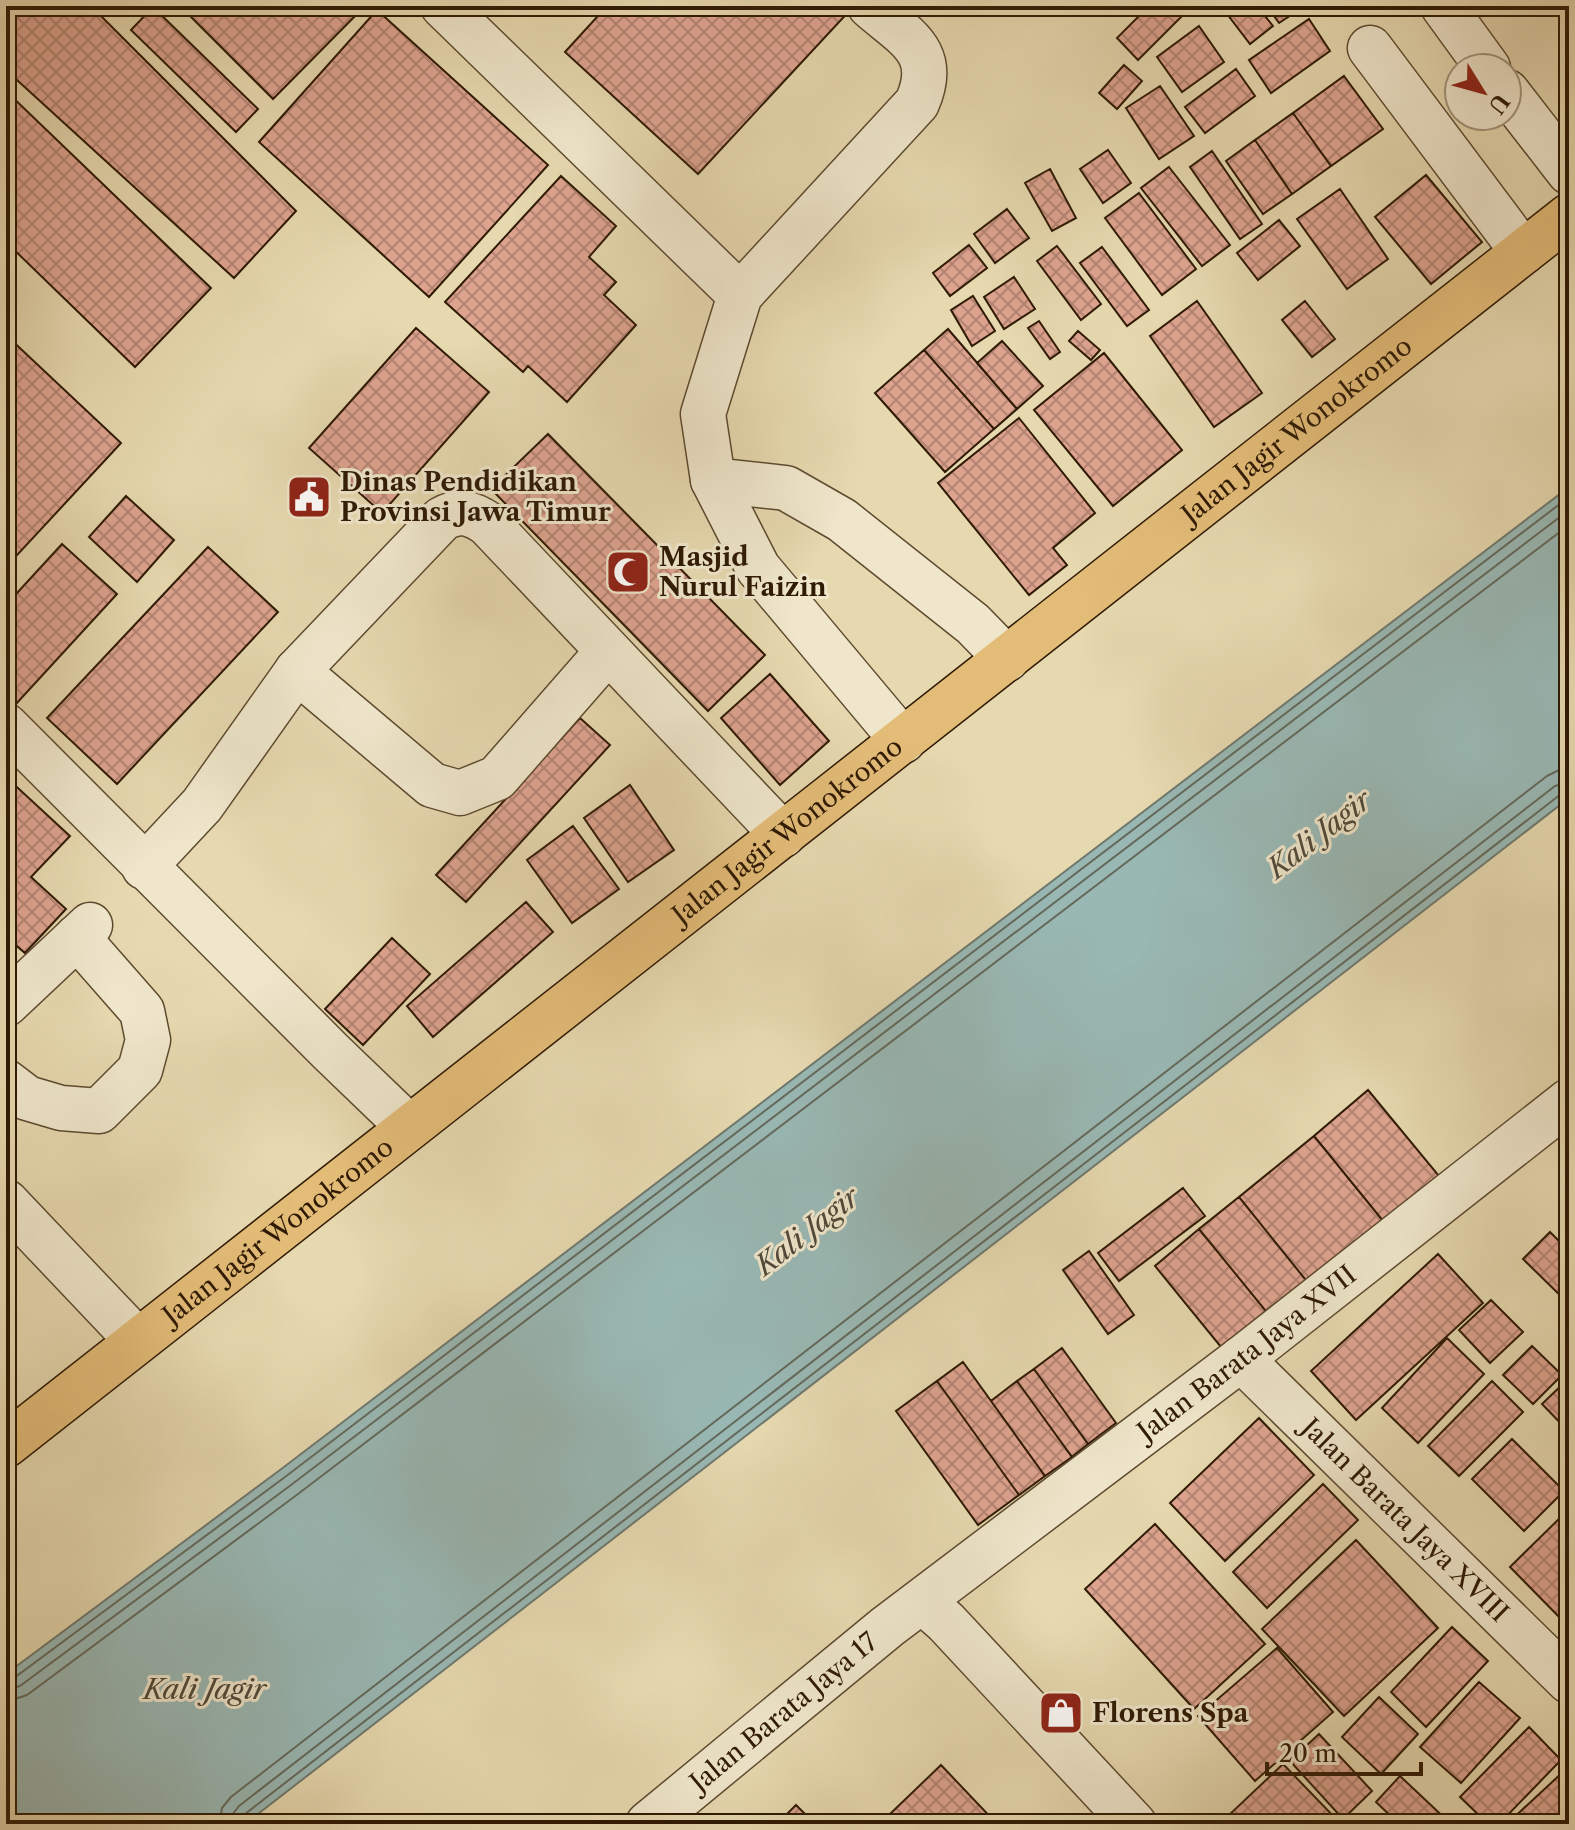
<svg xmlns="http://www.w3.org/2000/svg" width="1575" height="1830" viewBox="0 0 1575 1830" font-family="'Libre Caslon Text',serif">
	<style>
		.water { fill: #99b8b4; stroke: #6f796e; stroke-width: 2 }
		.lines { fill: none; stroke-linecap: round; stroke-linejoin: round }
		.shore { stroke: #64695c; stroke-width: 2 }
		.building { fill: url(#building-cross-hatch); stroke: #2f1a04; stroke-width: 2 }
		.minor-casing { stroke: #5d4a2f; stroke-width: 47 }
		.major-casing { stroke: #2f1a04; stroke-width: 47 }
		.minor { stroke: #efe6cb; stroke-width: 44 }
		.major { stroke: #e3bc78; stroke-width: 44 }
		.labels { text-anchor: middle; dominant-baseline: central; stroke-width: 6; stroke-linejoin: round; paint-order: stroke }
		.street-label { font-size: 26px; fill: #2f1a04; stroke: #efe6cb }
		.poi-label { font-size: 26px; font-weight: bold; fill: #2f1a04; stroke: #efe6cb; text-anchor: start }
		.water-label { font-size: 28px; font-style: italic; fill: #4f4939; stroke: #efe6cb }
	</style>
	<defs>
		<pattern id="building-cross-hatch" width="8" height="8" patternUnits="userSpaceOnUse" patternTransform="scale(2)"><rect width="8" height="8" fill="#dda38f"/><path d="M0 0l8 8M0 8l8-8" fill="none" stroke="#b48473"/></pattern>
	</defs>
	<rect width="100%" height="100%" fill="#e6d8af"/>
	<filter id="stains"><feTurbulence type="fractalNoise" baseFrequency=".0025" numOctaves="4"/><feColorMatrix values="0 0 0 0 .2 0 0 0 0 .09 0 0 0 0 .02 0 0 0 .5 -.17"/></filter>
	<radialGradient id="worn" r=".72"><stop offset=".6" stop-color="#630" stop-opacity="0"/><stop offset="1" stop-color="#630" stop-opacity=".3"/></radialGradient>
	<path class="water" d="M1569 487V798L245 1824H6V1674L280 1470Z"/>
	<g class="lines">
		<path class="shore" d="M6 1679 14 1678 285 1477 1569 497
			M6 1690 20 1686 291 1485 1569 510
			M6 1702 27 1695 298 1494 1569 525
			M219 1824 222 1808 231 1797 1547 776 1557 771 1569 770
			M231 1824 232 1815 239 1806 1555 786 1569 782
			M241 1824 245 1814 1561 794 1569 792"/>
	</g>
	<path class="building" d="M6 6H91L296 211 234 278 6 70Z
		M192 6H365L273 99 186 12Z
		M607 6H852L853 7 698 174 565 52Z
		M1149 6H1169L1181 17 1138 60 1117 38Z
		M1221 6H1257L1273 26 1250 44Z
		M1267 6H1305L1279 23Z
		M153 7 258 109 236 132 131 30Z
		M377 10 548 165 429 297 259 142Z
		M1309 19 1330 51 1271 93 1249 60Z
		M1199 26 1224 62 1182 92 1157 57Z
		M1124 65 1142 81 1117 109 1099 93Z
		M1236 69 1255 96 1205 133 1185 107Z
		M1344 76 1383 129 1331 166 1293 113Z
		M1160 86 1194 136 1159 159 1126 108Z
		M6 91 211 288 135 367 6 242Z
		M1293 113 1331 166 1292 194 1255 140Z
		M1255 140 1292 194 1263 214 1226 161Z
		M1108 150 1131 183 1103 203 1080 169Z
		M1212 151 1262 224 1240 239 1190 167Z
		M1169 167 1230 245 1202 266 1141 188Z
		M1050 169 1076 218 1052 231 1025 183Z
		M1426 175 1482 242 1431 284 1375 217Z
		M561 176 616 226 589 257 616 282 604 295 636 325 567 402 528 366 523 372 445 302Z
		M1340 189 1388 259 1347 289 1297 219Z
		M1139 193 1196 269 1162 295 1105 218Z
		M1007 209 1029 238 995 263 974 234Z
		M1279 220 1300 246 1258 280 1237 253Z
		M969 245 987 268 950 296 933 273Z
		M1057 246 1101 304 1081 320 1037 261Z
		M1102 247 1149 310 1127 326 1080 263Z
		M1014 277 1035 309 1004 329 984 297Z
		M973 296 995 331 972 346 951 310Z
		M1197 301 1262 393 1214 427 1150 336Z
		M1305 301 1335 339 1312 357 1282 320Z
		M1039 321 1060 352 1050 359 1028 328Z
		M416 328 489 392 382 513 309 448Z
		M948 329 1017 409 994 429 924 350Z
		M1078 331 1100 350 1091 360 1069 341Z
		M6 335 121 443 6 567Z
		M1002 341 1043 386 1017 409 977 363Z
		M924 350 994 429 945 472 875 393Z
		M1104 353 1182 450 1113 506 1034 410Z
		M1019 418 1095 513 1053 548 1067 565 1029 595 938 483Z
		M548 434 765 655 708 711 491 489Z
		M126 496 174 540 137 582 89 537Z
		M62 544 117 594 15 705 6 697V605Z
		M208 547 278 612 117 784 47 718Z
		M770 674 829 741 780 785 721 718Z
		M580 718 610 745 466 902 436 875Z
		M6 777 70 836 31 877 66 909 25 953 6 937Z
		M630 785 674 850 628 882 584 818Z
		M573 826 619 889 572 923 527 860Z
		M526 902 553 932 433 1037 407 1006Z
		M392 938 430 974 363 1045 325 1009Z
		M1368 1090 1444 1182 1388 1227 1314 1136Z
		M1314 1136 1388 1227 1313 1289 1239 1197Z
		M1183 1188 1205 1216 1119 1281 1098 1253Z
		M1239 1197 1313 1289 1274 1321 1199 1229Z
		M1199 1229 1274 1321 1230 1358 1155 1266Z
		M1550 1232 1569 1251V1304L1523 1259Z
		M1089 1251 1134 1315 1108 1334 1063 1270Z
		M1438 1254 1483 1303 1356 1420 1311 1371Z
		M1491 1300 1523 1332 1490 1363 1459 1330Z
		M1447 1338 1484 1374 1418 1443 1382 1408Z
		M1532 1346 1562 1375 1533 1404 1503 1375Z
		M1062 1348 1116 1423 1088 1444 1034 1369Z
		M963 1362 1045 1476 1019 1495 937 1381Z
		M1034 1369 1088 1444 1072 1457 1017 1381Z
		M937 1381 1019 1495 978 1525 896 1411Z
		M1017 1381 1072 1457 1045 1476 991 1401Z
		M1492 1381 1523 1412 1459 1476 1428 1446Z
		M1566 1381 1569 1384V1432L1542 1404Z
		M1259 1418 1314 1475 1225 1561 1170 1503Z
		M1512 1439 1564 1491 1524 1531 1472 1479Z
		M1323 1484 1358 1520 1267 1608 1233 1572Z
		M1569 1509V1627L1510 1567Z
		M1155 1524 1265 1644 1194 1709 1085 1589Z
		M1356 1540 1438 1628 1344 1716 1262 1629Z
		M1452 1627 1488 1661 1426 1727 1391 1692Z
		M1277 1648 1333 1712 1255 1781 1198 1716Z
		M1479 1682 1520 1718 1461 1783 1420 1747Z
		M1379 1697 1418 1734 1381 1774 1342 1737Z
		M1529 1727 1561 1760 1499 1824H1488L1460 1797Z
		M1319 1734 1372 1791 1343 1819 1290 1761Z
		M1283 1764 1341 1824H1237L1229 1815Z
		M941 1765 997 1824H877L890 1814Z
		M1564 1771 1569 1776V1824H1511L1509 1822Z
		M1400 1776 1451 1824H1399L1376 1802Z
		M796 1805 815 1824H777Z"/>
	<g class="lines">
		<g class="minor-casing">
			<g id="minor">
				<path d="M443 6 740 295"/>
				<path d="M870 6C905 37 940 51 917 103L740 295 703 414 713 480 758 568 903 741"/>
				<path d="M1443 6 1488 68"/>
				<path d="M1370 48 1523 252"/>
				<path d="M1507 92 1569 172"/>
				<path d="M713 480 786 488 842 520 973 624 1007 659"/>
				<path d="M297 671 432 785 460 793 497 778 608 651"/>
				<path d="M6 726 330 1051 409 1127"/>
				<path d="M144 867 202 805 297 671 442 519C460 509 472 513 488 524L783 835"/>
				<path d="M6 1004 90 925"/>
				<path d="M6 1082 27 1098 61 1108 99 1111 140 1070 148 1040 142 1011 77 937"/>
				<path d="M6 1202 137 1340"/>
				<path id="s1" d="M1241 1359 1569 1681"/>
				<path d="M923 1602 946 1622 1134 1824"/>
				<path id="s2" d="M648 1824 887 1627 1241 1359 1569 1101"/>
			</g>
		</g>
		<g class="major-casing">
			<g id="major">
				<path id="s3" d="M6 1445 1569 216"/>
			</g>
		</g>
		<use href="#minor" class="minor"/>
		<use href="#major" class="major"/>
	</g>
	<defs>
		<g id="civic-square" transform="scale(2.3)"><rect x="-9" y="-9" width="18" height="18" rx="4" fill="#8f2418" stroke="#efe6cb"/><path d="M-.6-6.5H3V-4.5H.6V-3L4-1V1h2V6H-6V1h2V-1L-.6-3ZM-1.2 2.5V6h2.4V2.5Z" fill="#fff"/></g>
		<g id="mosque-square" transform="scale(2.3)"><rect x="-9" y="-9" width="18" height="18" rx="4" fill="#8f2418" stroke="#efe6cb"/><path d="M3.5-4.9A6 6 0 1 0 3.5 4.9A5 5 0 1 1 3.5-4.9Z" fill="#fff"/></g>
		<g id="shop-square" transform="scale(2.3)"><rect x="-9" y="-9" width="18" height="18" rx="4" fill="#8f2418" stroke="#efe6cb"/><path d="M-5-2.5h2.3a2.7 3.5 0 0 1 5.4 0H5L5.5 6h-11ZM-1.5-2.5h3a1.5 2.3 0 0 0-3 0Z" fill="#fff"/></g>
	</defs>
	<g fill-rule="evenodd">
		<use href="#civic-square" x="309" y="497"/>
		<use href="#mosque-square" x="628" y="572"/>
		<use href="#shop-square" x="1061" y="1713"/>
	</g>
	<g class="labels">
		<g class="street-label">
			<text stroke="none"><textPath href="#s3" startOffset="1642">Jalan Jagir Wonokromo</textPath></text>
			<text stroke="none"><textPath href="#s3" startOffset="994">Jalan Jagir Wonokromo</textPath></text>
			<text stroke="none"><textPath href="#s3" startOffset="346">Jalan Jagir Wonokromo</textPath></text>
			<text stroke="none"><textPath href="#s2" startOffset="762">Jalan Barata Jaya XVII</textPath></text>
			<text stroke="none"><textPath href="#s1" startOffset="230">Jalan Barata Jaya XVIII</textPath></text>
			<text stroke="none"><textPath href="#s2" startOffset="176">Jalan Barata Jaya 17</textPath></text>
		</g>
		<g class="poi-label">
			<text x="340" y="482">Dinas Pendidikan<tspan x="340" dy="30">Provinsi Jawa Timur</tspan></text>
			<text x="659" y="557">Masjid<tspan x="659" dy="30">Nurul Faizin</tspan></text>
			<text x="1092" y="1713">Florens Spa</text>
		</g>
		<g class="water-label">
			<text transform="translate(1319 834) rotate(-38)">Kali Jagir</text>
			<text transform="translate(807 1231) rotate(-38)">Kali Jagir</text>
			<text x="205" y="1689">Kali Jagir</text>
		</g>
	</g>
	<rect width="1575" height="1830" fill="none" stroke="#e6d8af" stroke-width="32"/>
	<rect x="8" y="8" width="1559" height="1814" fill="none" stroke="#2f1a04" stroke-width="4"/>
	<rect x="16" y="16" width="1543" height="1798" fill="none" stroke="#2f1a04" stroke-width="2"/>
	<g transform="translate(1483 92) rotate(127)"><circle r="38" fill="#efe6cb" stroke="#a2947b" stroke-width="2"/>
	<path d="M0-6L14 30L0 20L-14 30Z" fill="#8f2418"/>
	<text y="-12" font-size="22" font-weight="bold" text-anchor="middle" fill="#2f1a04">U</text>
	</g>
	<path d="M1267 1762v12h154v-12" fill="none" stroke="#2f1a04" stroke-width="4"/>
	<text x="1279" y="1762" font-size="24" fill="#2f1a04" stroke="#efe6cb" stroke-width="6" paint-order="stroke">20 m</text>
	<rect width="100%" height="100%" filter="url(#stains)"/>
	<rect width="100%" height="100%" fill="url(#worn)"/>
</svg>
